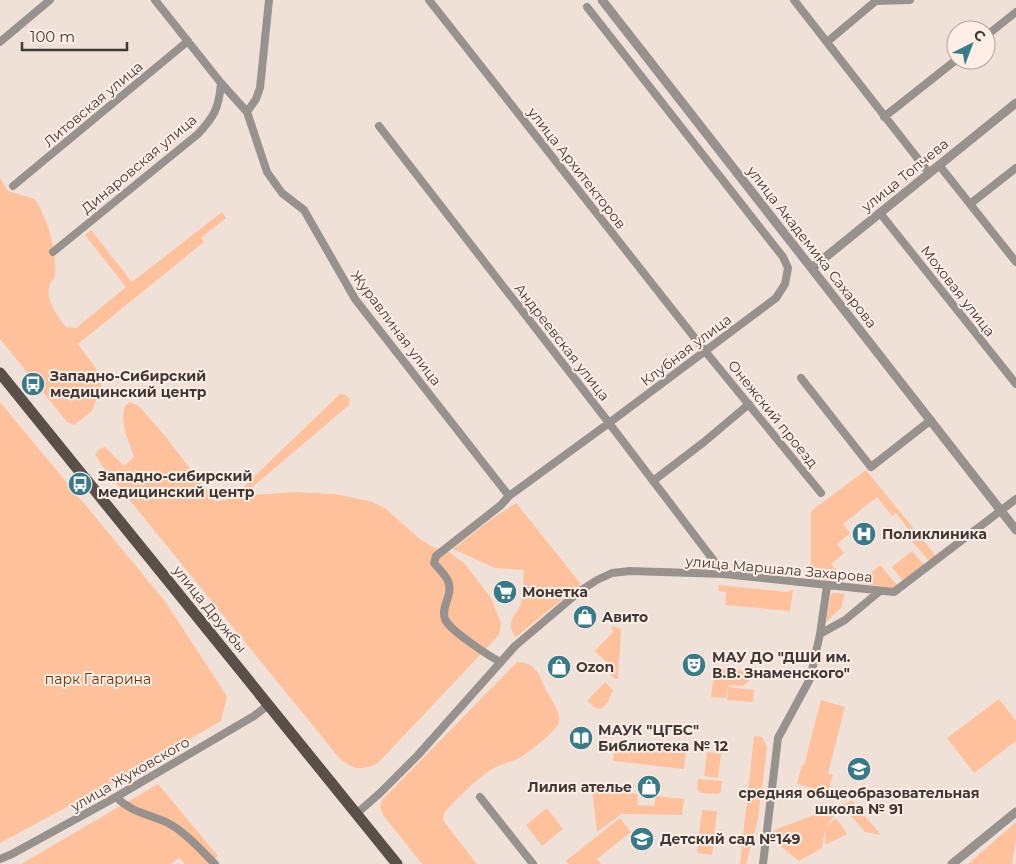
<svg xmlns="http://www.w3.org/2000/svg" width="1016" height="864" viewBox="0 0 1016 864" font-family="Montserrat,sans-serif">
	<style>
		.green { fill: #ffc09c }
		.lines { fill: none; stroke-linecap: round; stroke-linejoin: round }
		.minor { stroke: #98928e; stroke-width: 8 }
		.tertiary { stroke: #98928e; stroke-width: 9 }
		.primary { stroke: #5a4f49; stroke-width: 11 }
		.labels { text-anchor: middle; dominant-baseline: central; stroke-width: 4; stroke-linejoin: round; paint-order: stroke }
		.street-label { font-size: 14px; fill: #3f3835; stroke: #feeee5 }
		.poi-label { font-size: 14px; font-weight: bold; fill: #3f3835; stroke: #feeee5; text-anchor: start }
		.park-label { font-size: 14px; fill: #723506; stroke: #feeee5 }
	</style>
	<rect width="100%" height="100%" fill="#f0e1d8"/>
	<path class="green" d="M0 178 8 191 35 199C48 220 57 249 55 274 55 278 52 281 50 284 44 298 58 317 66 327L76 328 126 287 85 235 91 230 132 282 222 212 226 218 201 238 204 242 78 344 100 374 101 387 92 411 74 425 67 422 0 339Z
		M340 394 346 395 350 399 349 405 242 496 293 492 335 494 373 502 386 509 421 540 435 548 445 549 465 564 491 598 501 623 499 635 377 764C359 770 355 770 340 759L102 466 95 454 99 449 105 447 124 466 134 457C129 441 119 423 125 406L130 402 139 406 165 436 215 501 226 500 235 495Z
		M0 402 164 600 227 696 221 721 132 772 0 843Z
		M866 470 936 556 929 561 905 533 909 530 896 513 892 516 877 497 843 524 850 533 837 544 844 553 831 564 845 580V583L811 579V511Z
		M516 503 581 584 516 637C503 621 517 617 521 602 524 593 523 580 524 570L495 568 453 549 490 520Z
		M912 551 924 565 903 581 892 567Z
		M880 565 897 585 893 588 854 582 856 576 866 577Z
		M719 585 786 592 793 590 790 611 725 605 726 592 718 591Z
		M833 593 845 594 841 608 826 622 831 594Z
		M612 626 619 628 621 630 618 679H615L608 673 610 666 595 651 614 631 611 628Z
		M517 662C530 662 538 669 542 681 546 693 562 712 559 722 558 730 525 756 517 759 508 763 498 765 489 771 474 782 457 798 445 812L443 818 445 823 477 864H422L383 815 380 807 382 800Z
		M718 668 756 672 757 674 743 686 728 685 726 698 711 697 714 675Z
		M605 682 613 690 608 702 601 709 594 707 587 701Z
		M728 687 754 690 753 702 727 700Z
		M999 699 1016 721V741L974 773 947 738Z
		M821 700 845 707 828 773 833 775 828 792 797 784 802 765H804Z
		M754 736 762 737 767 747 758 819 746 864H740Z
		M615 741 686 749 684 769 613 761Z
		M707 752 721 754 718 778 704 776Z
		M698 779 722 781 721 791 718 794 701 793 697 789Z
		M158 784 218 856 208 864H185L179 858 171 864H21Z
		M594 789 638 794 637 805 654 806 656 796 684 799 682 815 621 814 597 832 592 790Z
		M852 801 881 835 865 832 845 809C827 818 825 830 822 848L799 861 775 842 774 830Z
		M547 808 563 829 542 846 526 825Z
		M702 810 717 811 712 855 697 853Z
		M620 818 631 832 597 859 601 864H569L566 861Z
		M835 819 841 824 847 834 825 845 826 828Z
		M1016 822V841L1012 864H968Z"/>
	<g class="lines">
		<path class="minor" d="M155 0 221 83 247 112 267 172 282 193 304 210 355 299 509 496
			M429 0 705 351 821 493
			M794 0 929 173
			M876 1 910 0
			M986 36 1016 12
			M0 42 50 0
			M827 42 877 0
			M247 112 256 99 260 88 269 0
			M884 117 956 60
			M379 126 609 423 724 574
			M939 165 1016 262
			M13 186 188 41
			M970 204 1016 168
			M880 213 1016 384
			M53 252 198 134C214 117 219 108 221 83
			M801 378 871 467 931 420
			M653 481 704 442 749 404
			M820 634 827 586
			M501 662C490 657 448 629 445 619 440 607 454 595 448 581 445 574 439 569 434 563L436 556 501 505 509 496 609 423 776 298 785 284 788 268 783 257 587 7
			M116 797C132 813 149 814 168 823 184 831 202 851 215 864
			M480 797 533 864
			M356 814 380 793 418 755 515 646 580 591 597 580 612 573 630 571 724 574 894 592 1016 499
			M0 859 12 854 116 797 254 716 268 705
			M763 864 778 738 810 679 820 634 845 620 880 591"/>
		<path class="tertiary" d="M602 0 1016 530
			M812 268 1016 103
			M952 864 1016 812"/>
		<path class="primary" d="M0 373 397 864"/>
	</g>
	<defs>
		<g id="bus-disc" transform="scale(1.25)"><circle r="9.5" fill="#377b8a" stroke="#feeee5"/><path d="M-5-6H5V4H4V6H2V4H-2V6H-4V4H-5ZM-3.5-4V0h7V-4ZM-3.5 1.2v1.5H-2V1.2ZM2 1.2v1.5H3.5V1.2Z" fill="#fff"/></g>
		<g id="hospital-disc" transform="scale(1.25)"><circle r="9.5" fill="#377b8a" stroke="#feeee5"/><path d="M-5-5h3v3.5h4V-5h3V5h-3V1.5h-4V5h-3Z" fill="#fff"/></g>
		<g id="supermarket-disc" transform="scale(1.25)"><circle r="9.5" fill="#377b8a" stroke="#feeee5"/><path d="M-6-5.5h2.5l.6 2H6L4.5 2H-2.5L-4.4-4H-6ZM-1.5 3.2a1.3 1.3 0 1 0 .1 0ZM3 3.2a1.3 1.3 0 1 0 .1 0Z" fill="#fff"/></g>
		<g id="shop-disc" transform="scale(1.25)"><circle r="9.5" fill="#377b8a" stroke="#feeee5"/><path d="M-5-2.5h2.3a2.7 3.5 0 0 1 5.4 0H5L5.5 6h-11ZM-1.5-2.5h3a1.5 2.3 0 0 0-3 0Z" fill="#fff"/></g>
		<g id="theatre-disc" transform="scale(1.25)"><circle r="9.5" fill="#377b8a" stroke="#feeee5"/><path d="M-5-5.5Q0-4 5-5.5V0Q5 5 0 6Q-5 5-5 0ZM-3.3-2.5H-1v1.5H-3.3ZM1-2.5H3.3v1.5H1ZM-2.8 1Q0 5.5 2.8 1Z" fill="#fff"/></g>
		<g id="library-disc" transform="scale(1.25)"><circle r="9.5" fill="#377b8a" stroke="#feeee5"/><path d="M-6-4Q-3-5.5-.7-3.5V5Q-3 3-6 4ZM6-4Q3-5.5 .7-3.5V5Q3 3 6 4Z" fill="#fff"/></g>
		<g id="school-disc" transform="scale(1.25)"><circle r="9.5" fill="#377b8a" stroke="#feeee5"/><path d="M0-5L7-2L0 1L-7-2ZM-4 1L0 2.5L4 1V4Q0 6-4 4Z" fill="#fff"/></g>
	</defs>
	<g fill-rule="evenodd">
		<use href="#bus-disc" x="33" y="384"/>
		<use href="#bus-disc" x="80" y="484"/>
		<use href="#hospital-disc" x="864" y="534"/>
		<use href="#supermarket-disc" x="505" y="592"/>
		<use href="#shop-disc" x="585" y="617"/>
		<use href="#theatre-disc" x="694" y="665"/>
		<use href="#shop-disc" x="559" y="667"/>
		<use href="#library-disc" x="581" y="738"/>
		<use href="#school-disc" x="859" y="769"/>
		<use href="#shop-disc" x="649" y="787"/>
		<use href="#school-disc" x="642" y="839"/>
	</g>
	<g class="labels">
		<g class="street-label">
			<text transform="translate(93 104) rotate(-40)">Литовская улица</text>
			<text transform="translate(139 164) rotate(-40)">Динаровская улица</text>
			<text transform="translate(577 168) rotate(52)">улица Архитекторов</text>
			<text transform="translate(905 175) rotate(-39)">улица Топчева</text>
			<text transform="translate(812 247) rotate(52)">улица Академика Сахарова</text>
			<text transform="translate(958 291) rotate(52)">Моховая улица</text>
			<text transform="translate(396 328) rotate(53)">Журавлиная улица</text>
			<text transform="translate(562 342) rotate(52)">Андреевская улица</text>
			<text transform="translate(686 350) rotate(-37)">Клубная улица</text>
			<text transform="translate(773 414) rotate(51)">Онежский проезд</text>
			<text transform="translate(779 569) rotate(5)">улица Маршала Захарова</text>
			<text transform="translate(210 609) rotate(51)">улица Дружбы</text>
			<text transform="translate(130 774) rotate(-30)">улица Жуковского</text>
		</g>
		<g class="poi-label">
			<text x="50" y="376">Западно-Сибирский<tspan x="50" dy="16">медицинский центр</tspan></text>
			<text x="98" y="476">Западно-сибирский<tspan x="98" dy="16">медицинский центр</tspan></text>
			<text x="882" y="534">Поликлиника</text>
			<text x="522" y="592">Монетка</text>
			<text x="602" y="617">Авито</text>
			<text x="712" y="657">МАУ ДО "ДШИ им.<tspan x="712" dy="16">В.В. Знаменского"</tspan></text>
			<text x="576" y="667">Ozon</text>
			<text x="598" y="730">МАУК "ЦГБС"<tspan x="598" dy="16">Библиотека № 12</tspan></text>
			<text x="632" y="787" text-anchor="end">Лилия ателье</text>
			<text x="859" y="793" text-anchor="middle">средняя общеобразовательная<tspan x="859" dy="16">школа № 91</tspan></text>
			<text x="660" y="839">Детский сад №149</text>
		</g>
		<g class="park-label">
			<text x="98" y="679">парк Гагарина</text>
		</g>
	</g>
	<g transform="translate(971 45) rotate(42)"><circle r="24" fill="#feeee5" stroke="#b2a59f"/>
	<path d="M0-4L9 19L0 12L-9 19Z" fill="#377b8a"/>
	<text y="-8" font-size="14" font-weight="bold" text-anchor="middle" fill="#3f3835">С</text>
	</g>
	<path d="M22 42v8h105v-8" fill="none" stroke="#3f3835" stroke-width="2.5"/>
	<text x="30" y="42" font-size="15" fill="#3f3835" stroke="#feeee5" stroke-width="4" paint-order="stroke">100 m</text>
</svg>
